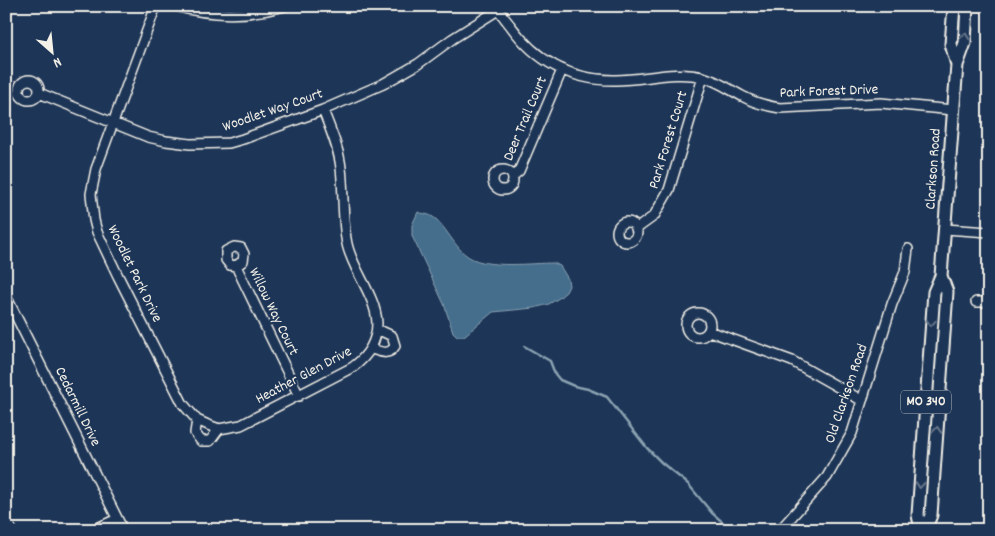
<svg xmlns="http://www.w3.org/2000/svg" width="995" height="536" viewBox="0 0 995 536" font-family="Dekko,sans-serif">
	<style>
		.water { fill: #456e8d; stroke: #8ba2b1 }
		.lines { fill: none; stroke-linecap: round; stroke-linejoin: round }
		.stream { stroke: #8ba2b1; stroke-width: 2.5 }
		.minor-casing { stroke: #f4f1e8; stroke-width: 12 }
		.major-casing { stroke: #f4f1e8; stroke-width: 15 }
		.minor { stroke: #1d3557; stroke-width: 9 }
		.major { stroke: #1d3557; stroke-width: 11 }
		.oneway { stroke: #68778a }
		.labels { text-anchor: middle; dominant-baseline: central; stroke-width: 4.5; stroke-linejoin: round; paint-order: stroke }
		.shield { fill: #1d3557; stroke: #b4b9bc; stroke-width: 1 }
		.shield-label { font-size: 14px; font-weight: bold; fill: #f4f1e8 }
		.street-label { font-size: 15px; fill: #f4f1e8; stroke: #1d3557 }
	</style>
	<rect width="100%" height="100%" fill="#1d3557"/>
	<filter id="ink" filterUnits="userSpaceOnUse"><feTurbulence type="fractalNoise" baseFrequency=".02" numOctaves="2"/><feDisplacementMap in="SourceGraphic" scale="10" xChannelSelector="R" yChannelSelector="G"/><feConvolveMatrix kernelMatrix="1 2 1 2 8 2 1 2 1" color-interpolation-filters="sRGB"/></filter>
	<g filter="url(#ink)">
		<path class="water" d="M418 212C423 214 429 214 433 217 444 223 455 249 469 257 489 269 531 263 554 263L560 266 568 279 569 286 566 292 559 298 549 304 534 308 493 312 464 336H457L453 332 444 304 412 236V225Z"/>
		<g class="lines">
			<path class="stream" d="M524 346 550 361 555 374 560 380 574 386 588 389 607 397 647 448 662 463 688 484 712 513 732 530"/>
			<g class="minor-casing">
				<path id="minor" d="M156 6 96 169 91 194 94 220 97 232 118 276 183 404 197 420 208 425 219 429 241 425 353 367C368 356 377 342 377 323 376 296 353 271 347 244 342 220 344 193 341 168 339 148 330 129 323 110
					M175 6C211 16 249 16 285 6
					M497 6C500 13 505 19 510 25 536 61 570 81 616 80 645 80 674 70 703 77 718 81 730 90 744 97 755 103 767 106 780 108L881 103 953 110
					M19 90a10 10 0 1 1 20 0a10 10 0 1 1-20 0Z
					M39 93 148 137 166 141 190 144 229 143 243 139 323 110 383 84 418 64 452 39 498 10
					M493 180a10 10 0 1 1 20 0a10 10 0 1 1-20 0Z
					M513 176 519 171 562 70
					M617 232a10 10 0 1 1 20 0a10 10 0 1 1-20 0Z
					M636 229 654 216 669 190 703 77
					M945 229 989 232
					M236 266 243 261 244 254 241 248 234 247 226 251V260L230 265 236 266 299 396
					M6 296 123 530
					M976 302H989
					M686 325a12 12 0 1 1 24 0a12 12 0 1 1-24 0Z
					M709 331 792 361 861 400
					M372 349C381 352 389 356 395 346L392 336 377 329
					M197 420 195 433 201 441H210L219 429
					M6 524 12 530
					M93 530 117 519
					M780 530 827 477 852 433 892 304 905 272 908 249"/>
			</g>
			<g class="major-casing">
				<path id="major" d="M954 6 951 44 957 65
					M921 530 918 515 934 292 941 276 957 65 965 43 967 6
					M925 530 931 515 947 292 941 276"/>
			</g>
			<use href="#minor" class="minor"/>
			<use href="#major" class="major"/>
		</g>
		<defs><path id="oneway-chevron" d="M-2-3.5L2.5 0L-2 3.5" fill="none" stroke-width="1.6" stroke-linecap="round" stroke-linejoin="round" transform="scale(1.25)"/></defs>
		<g class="oneway">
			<use href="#oneway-chevron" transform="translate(965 36) rotate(-84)"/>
			<use href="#oneway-chevron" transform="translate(931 323) rotate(94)"/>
			<use href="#oneway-chevron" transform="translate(937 430) rotate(-86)"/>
			<use href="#oneway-chevron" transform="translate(920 485) rotate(94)"/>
		</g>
	</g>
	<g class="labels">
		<rect class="shield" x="901" y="390.5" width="50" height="23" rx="4"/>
		<g class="shield-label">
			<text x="926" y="402">MO 340</text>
		</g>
		<g class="street-label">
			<text transform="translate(829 92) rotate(-2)">Park Forest Drive</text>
			<text transform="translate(273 111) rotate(-19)">Woodlet Way Court</text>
			<text transform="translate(526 119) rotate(-67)">Deer Trail Court</text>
			<text transform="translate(669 140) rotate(-73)">Park Forest Court</text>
			<text transform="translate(934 169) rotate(-86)">Clarkson Road</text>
			<text transform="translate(134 274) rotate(64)">Woodlet Park Drive</text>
			<text transform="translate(273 312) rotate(64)">Willow Way Court</text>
			<text transform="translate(304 376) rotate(-28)">Heather Glen Drive</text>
			<text transform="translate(847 394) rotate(-71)">Old Clarkson Road</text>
			<text transform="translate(77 407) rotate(64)">Cedarmill Drive</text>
		</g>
	</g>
	<rect width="995" height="536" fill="none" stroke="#1d3557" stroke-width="25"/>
	<rect x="12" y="12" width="970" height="511" fill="none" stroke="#f4f1e8" stroke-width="2" filter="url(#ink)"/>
	<g transform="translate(52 52) rotate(153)" stroke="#1d3557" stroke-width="4" paint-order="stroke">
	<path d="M0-4L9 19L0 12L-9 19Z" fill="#f4f1e8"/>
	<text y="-8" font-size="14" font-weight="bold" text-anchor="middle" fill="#f4f1e8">N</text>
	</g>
</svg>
